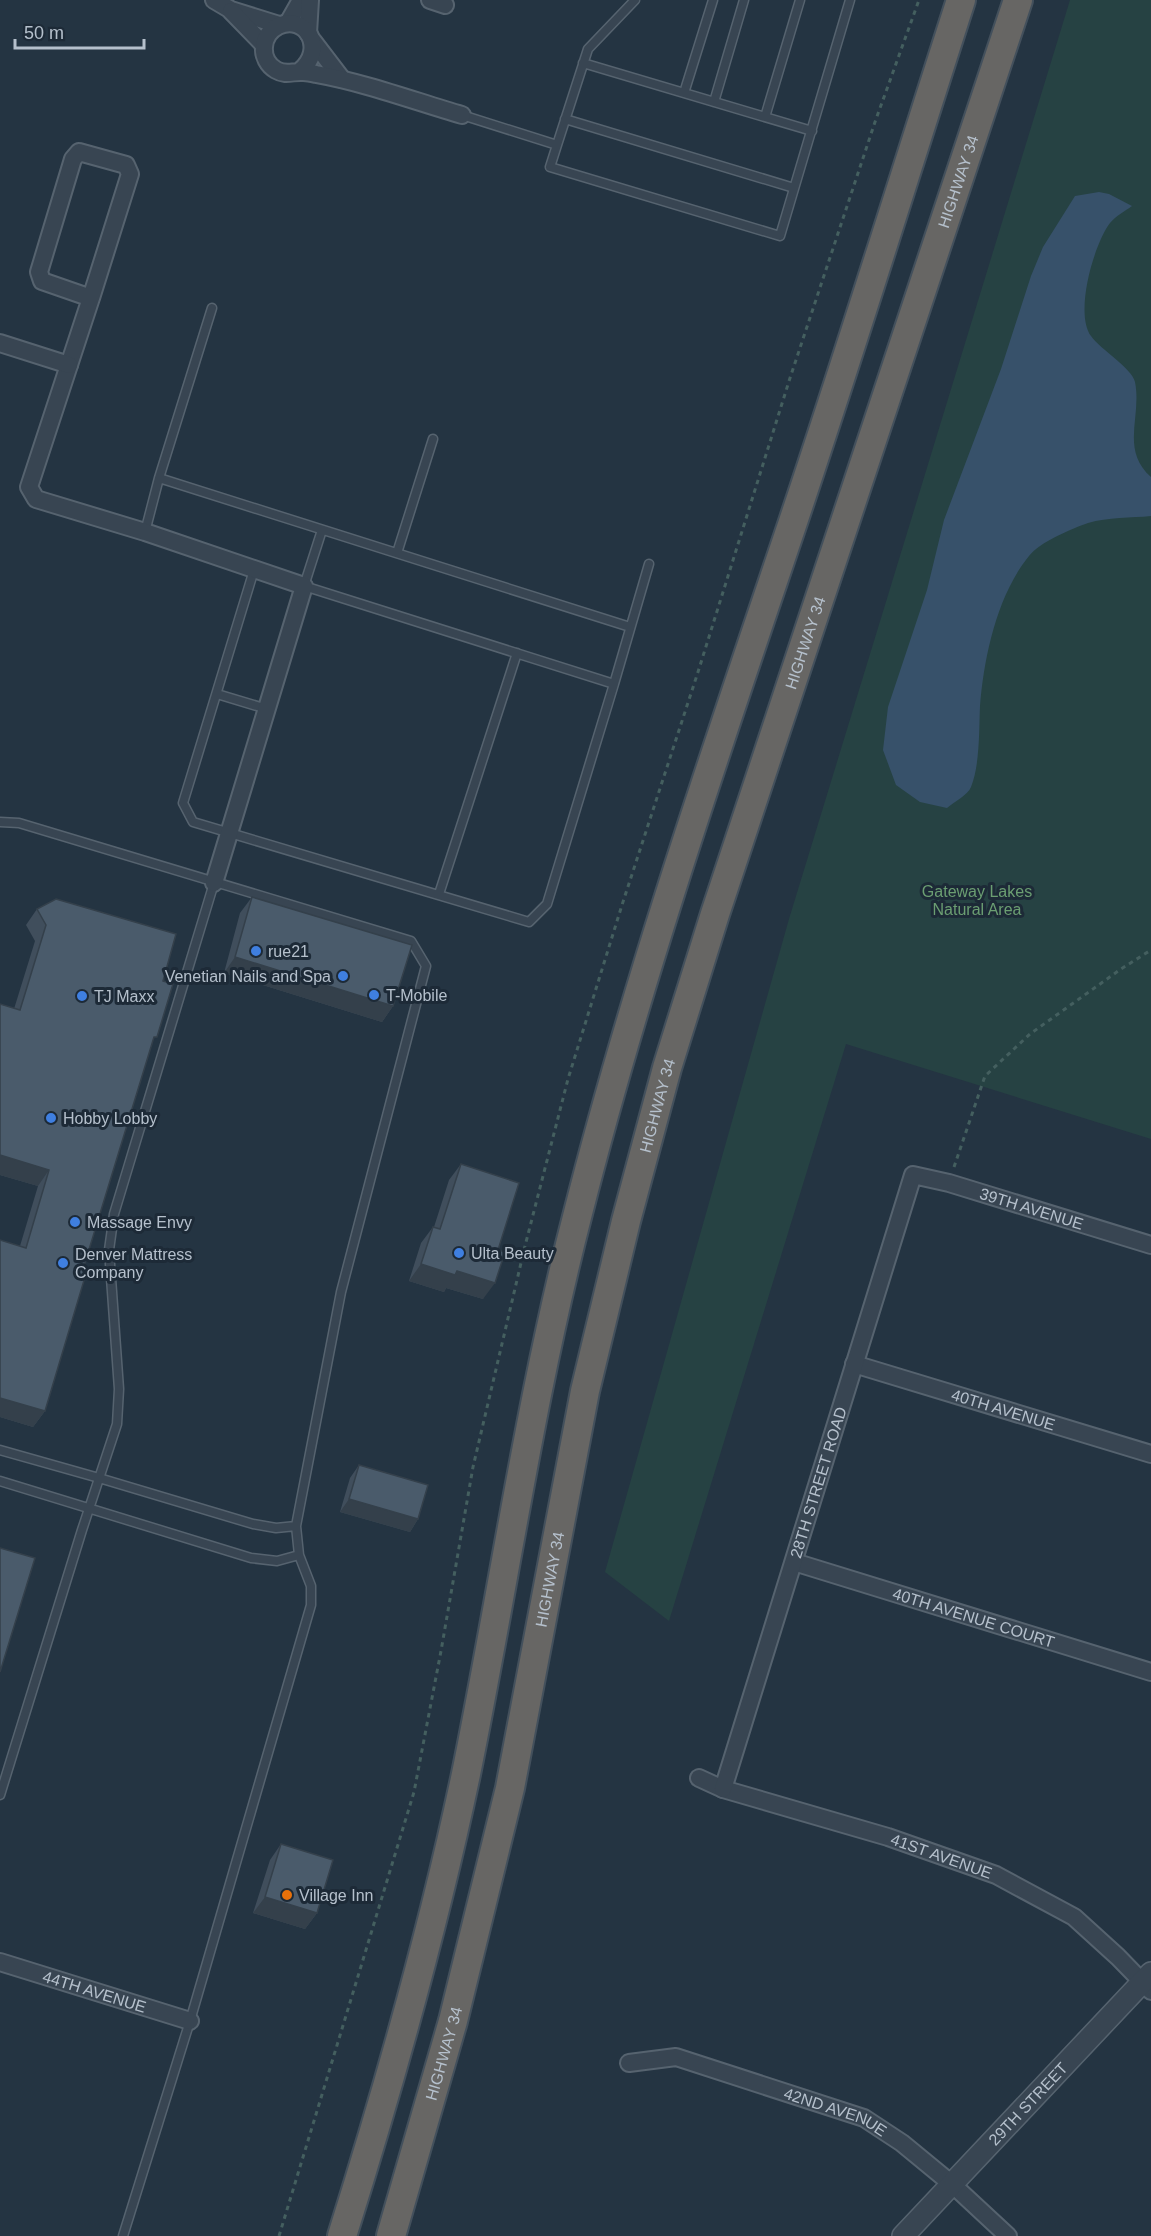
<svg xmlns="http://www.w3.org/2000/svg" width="1151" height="2236" viewBox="0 0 1151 2236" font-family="Arial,sans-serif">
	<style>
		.green { fill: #264243 }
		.water { fill: #37516a }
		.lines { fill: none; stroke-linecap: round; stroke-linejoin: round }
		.service-casing { stroke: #56636f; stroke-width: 11 }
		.minor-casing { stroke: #56636f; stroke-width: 20 }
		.tertiary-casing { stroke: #56636f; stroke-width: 24 }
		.trunk-casing { stroke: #43505c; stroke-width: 32 }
		.path { stroke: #445f5f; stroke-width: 3; stroke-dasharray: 4.5 4.5; stroke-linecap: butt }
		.service { stroke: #384552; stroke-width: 8 }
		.minor { stroke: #384552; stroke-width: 16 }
		.tertiary { stroke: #384552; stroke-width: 21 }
		.trunk { stroke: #676664; stroke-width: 28 }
		.wall { fill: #404e5c }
		.shaded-wall { fill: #34404b }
		.building { fill: #4a5b6b; stroke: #34404b; stroke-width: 1.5 }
		.shop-dot { fill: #3f7fe0; stroke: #1d2a37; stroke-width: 2 }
		.food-dot { fill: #e8710a; stroke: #1d2a37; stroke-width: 2 }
		.labels { text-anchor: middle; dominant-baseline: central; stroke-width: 6; stroke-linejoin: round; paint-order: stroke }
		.street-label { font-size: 16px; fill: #b5c0cc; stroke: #1d2a37 }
		.park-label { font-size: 16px; fill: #6b9e72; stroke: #1d2a37 }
		.poi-label { font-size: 16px; fill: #b5c0cc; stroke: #1d2a37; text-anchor: start }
	</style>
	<rect width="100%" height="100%" fill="#243442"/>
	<path class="green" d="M1070 0H1151V1139L846 1044 669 1621 605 1572 789 919Z"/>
	<path class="water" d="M1099 192 1109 194 1132 206C1125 211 1116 216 1110 223 1094 244 1074 313 1091 336 1101 350 1132 368 1135 382 1142 417 1120 449 1151 477V516C1131 518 1108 517 1088 523 1071 529 1040 542 1029 556 997 595 984 657 980 706 979 729 980 765 971 787 968 795 954 802 947 808L920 802 896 785 883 750 888 707 927 590 944 520 1001 369 1031 276 1043 247 1075 196Z"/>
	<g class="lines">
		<g class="service-casing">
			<path id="service" d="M583 63 812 131
				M684 93 713 0
				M714 102 744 0
				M462 115 557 145 550 167 780 236 850 0
				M765 117 800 0
				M565 119 794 188
				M557 145 588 49 635 0
				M212 308 159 478 630 627
				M145 532 159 478
				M397 553 433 439
				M254 570 183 803 193 822 529 922 547 904 614 684 304 586 322 530
				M614 684 649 564
				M217 694 267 709
				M0 822 19 823 411 941 426 966 341 1292 296 1526 299 1555 311 1586V1605L190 2021 123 2236
				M439 894 517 653
				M0 1450 99 1478 253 1524 276 1528 296 1526
				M0 1481 251 1558 277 1561 299 1555
				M0 1795 82 1530 117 1424 119 1389 109 1250 114 1214 214 883"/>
		</g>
		<g class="minor-casing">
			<g id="minor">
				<path d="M214 0 231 10 279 25"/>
				<path d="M430 0 445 5"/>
				<path d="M231 11 264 45"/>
				<path d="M288 23 301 0"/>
				<path d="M308 33 310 0"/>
				<path d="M313 41 342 79"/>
				<path d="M300 71C327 49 306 13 278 26 260 35 259 60 276 70 286 76 293 71 303 72 307 72 312 73 316 74 366 83 414 101 462 115"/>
				<path d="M91 298 130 174 126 165 79 152 73 159 39 272 42 281 91 298 29 487 36 499 145 532 304 586 214 883"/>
				<path d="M0 343 69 365"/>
				<path id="s1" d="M854 1364 1151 1454"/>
				<path id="s2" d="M794 1562 1151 1672"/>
				<path id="s3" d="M699 1778 723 1789 888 1837 996 1875 1074 1917 1118 1957 1151 1991"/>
				<path id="s4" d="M723 1789 913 1175 949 1183 1151 1245"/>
				<path id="s5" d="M0 1962 190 2021"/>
				<path id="s6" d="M629 2063 676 2057 864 2118 902 2143 953 2185 1008 2236"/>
			</g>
		</g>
		<g class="tertiary-casing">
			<g id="tertiary">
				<path id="s7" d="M903 2236 1151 1973"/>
			</g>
		</g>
		<g class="trunk-casing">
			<g id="trunk">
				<path d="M342 2236C390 2083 433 1931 466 1774 504 1587 530 1398 578 1213 637 980 716 751 793 522 851 349 905 174 961 0"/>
				<path id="s8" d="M391 2236 453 2021 510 1788 585 1391 626 1221 667 1068 715 914 1018 0"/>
			</g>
		</g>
		<path class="path" d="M954 1167 985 1076 1030 1034 1121 969 1151 950
			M279 2236 414 1792 441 1651 473 1467 525 1246 568 1079 622 905 698 672 790 378 875 122 919 0"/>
		<use href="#service" class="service"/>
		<use href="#minor" class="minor"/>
		<use href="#tertiary" class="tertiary"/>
		<use href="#trunk" class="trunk"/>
	</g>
	<path class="wall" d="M252 897 393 1006 382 1022 224 973 240 913Z
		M37 909 163 981 152 1044 84 1266 45 1411 33 1427 0 1417V1240L20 1246 38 1186 0 1175V1004L14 1009 35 941 26 925Z
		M461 1164 498 1250 483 1299 446 1288 444 1292 409 1281 421 1243 433 1227H434L449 1180Z
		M359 1465 418 1519 410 1532 340 1512 350 1478Z
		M281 1844 317 1913 305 1929 253 1913 270 1860Z"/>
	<path class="shaded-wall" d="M235 957 393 1006 382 1022 224 973Z
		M0 1155 49 1170 38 1186 0 1175Z
		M421 1264 457 1271 495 1283 483 1299 446 1288 444 1292 409 1281Z
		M0 1398 45 1411 33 1427 0 1417Z
		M349 1499 418 1519 410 1532 340 1512Z
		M265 1897 317 1913 305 1929 253 1913Z"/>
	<path class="building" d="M252 897 412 945 393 1006 235 957Z
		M56 899 176 934 163 981 173 984 157 1037H154L84 1266 88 1267 45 1411 0 1398V1240L26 1248 49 1170 0 1155V1004L20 1010 46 925 37 909Z
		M461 1164 519 1183 498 1250 505 1252 495 1283 457 1271 455 1275 421 1264 433 1227 440 1229Z
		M359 1465 428 1485 418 1519 349 1499Z
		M0 1548 35 1558 0 1672Z
		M281 1844 333 1860 317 1913 265 1897Z"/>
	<g class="shop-dot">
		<circle cx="256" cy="951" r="6"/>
		<circle cx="343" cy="976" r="6"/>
		<circle cx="374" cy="995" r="6"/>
		<circle cx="82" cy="996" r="6"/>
		<circle cx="51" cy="1118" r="6"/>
		<circle cx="75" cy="1222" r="6"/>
		<circle cx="459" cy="1253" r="6"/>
		<circle cx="63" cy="1263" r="6"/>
	</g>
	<circle class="food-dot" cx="287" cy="1895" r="6"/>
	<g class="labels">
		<g class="street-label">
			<text stroke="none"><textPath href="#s8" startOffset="2134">HIGHWAY 34</textPath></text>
			<text stroke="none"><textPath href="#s8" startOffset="1648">HIGHWAY 34</textPath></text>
			<text stroke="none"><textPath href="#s8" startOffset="1162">HIGHWAY 34</textPath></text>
			<text stroke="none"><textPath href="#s4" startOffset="766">39TH AVENUE</textPath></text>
			<text stroke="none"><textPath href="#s1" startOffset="156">40TH AVENUE</textPath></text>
			<text stroke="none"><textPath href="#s4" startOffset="321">28TH STREET ROAD</textPath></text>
			<text stroke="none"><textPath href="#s8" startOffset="676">HIGHWAY 34</textPath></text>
			<text stroke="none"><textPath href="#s2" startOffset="188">40TH AVENUE COURT</textPath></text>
			<text stroke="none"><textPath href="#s3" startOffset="255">41ST AVENUE</textPath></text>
			<text stroke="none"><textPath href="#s5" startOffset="99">44TH AVENUE</textPath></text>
			<text stroke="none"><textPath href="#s8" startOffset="190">HIGHWAY 34</textPath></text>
			<text stroke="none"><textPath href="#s7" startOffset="182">29TH STREET</textPath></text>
			<text stroke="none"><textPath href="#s6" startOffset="216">42ND AVENUE</textPath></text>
		</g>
		<g class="park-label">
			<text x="977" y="891">Gateway Lakes<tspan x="977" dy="18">Natural Area</tspan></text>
		</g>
		<g class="poi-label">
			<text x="268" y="951">rue21</text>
			<text x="331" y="976" text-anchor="end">Venetian Nails and Spa</text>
			<text x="386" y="995">T-Mobile</text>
			<text x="94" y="996">TJ Maxx</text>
			<text x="63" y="1118">Hobby Lobby</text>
			<text x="87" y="1222">Massage Envy</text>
			<text x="471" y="1253">Ulta Beauty</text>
			<text x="75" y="1254">Denver Mattress<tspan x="75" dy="18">Company</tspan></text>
			<text x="299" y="1895">Village Inn</text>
		</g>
	</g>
	<path d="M15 39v9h129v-9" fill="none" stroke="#b5c0cc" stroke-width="3"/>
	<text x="24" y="39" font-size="18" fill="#b5c0cc" stroke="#1d2a37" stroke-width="4.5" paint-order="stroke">50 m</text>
</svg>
